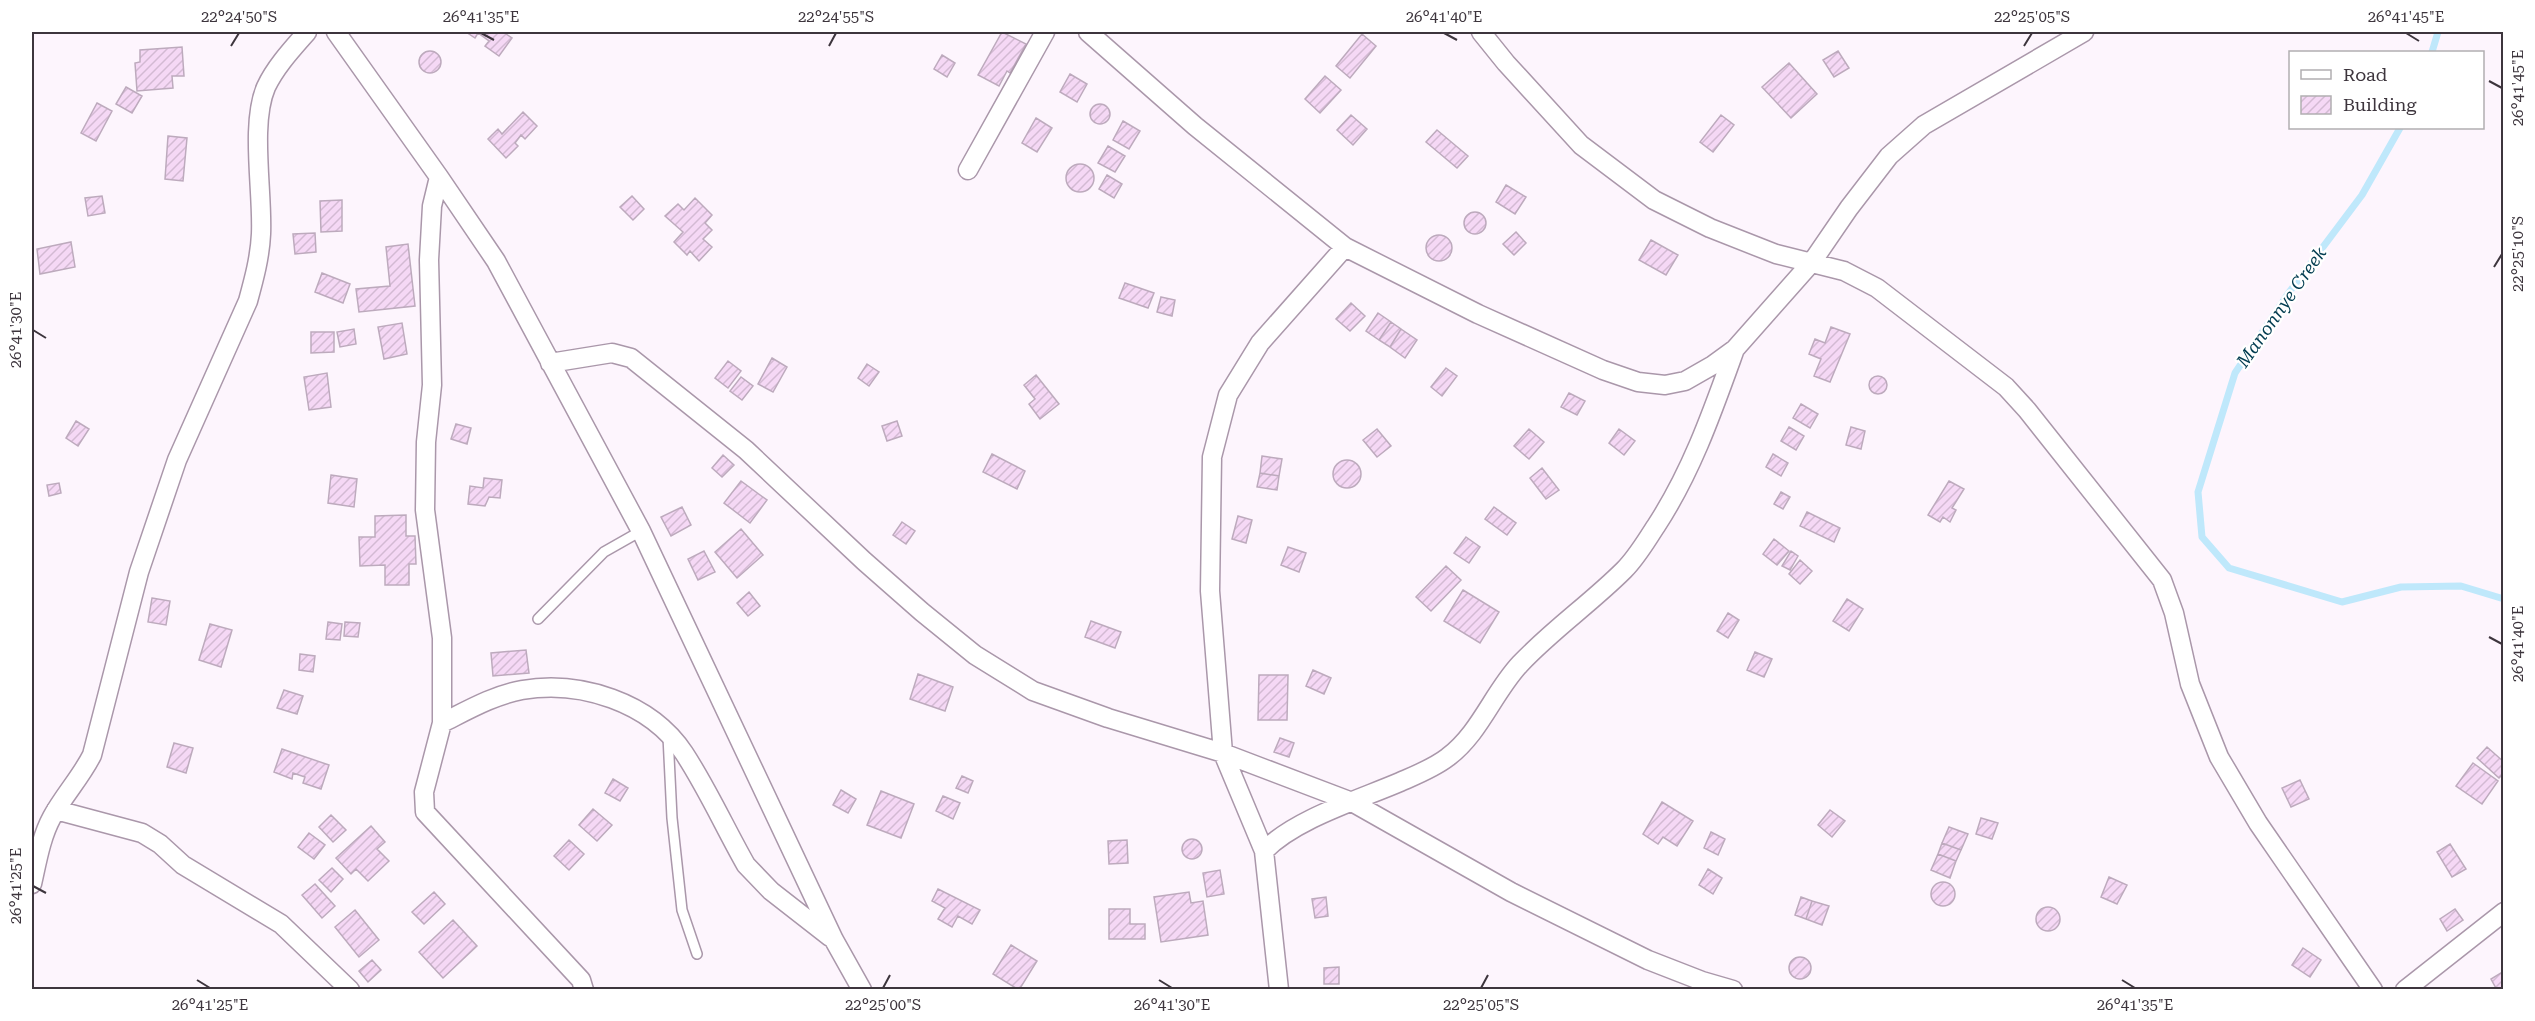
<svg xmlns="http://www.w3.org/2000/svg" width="2535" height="1021" viewBox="0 0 2535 1021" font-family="'Roboto Serif',serif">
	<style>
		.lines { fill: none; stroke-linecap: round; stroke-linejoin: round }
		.stream { stroke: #bfe8fb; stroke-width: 7 }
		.building { fill: url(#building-hatch); stroke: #bdaabd; stroke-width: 1.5 }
		.lane-casing { stroke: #aa97aa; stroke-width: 12 }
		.street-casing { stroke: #aa97aa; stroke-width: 21 }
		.lane { stroke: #fff; stroke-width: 9 }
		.street { stroke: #fff; stroke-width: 18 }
		.ticks { fill: none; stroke: #3d353d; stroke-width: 2 }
		.labels { text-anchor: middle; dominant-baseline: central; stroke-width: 4.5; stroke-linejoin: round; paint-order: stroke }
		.water-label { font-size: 18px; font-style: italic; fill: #023c50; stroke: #fff }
		.neatline { fill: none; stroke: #3d353d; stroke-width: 2 }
		.ticks-label { font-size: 15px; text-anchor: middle; fill: #3d353d }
	</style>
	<defs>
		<pattern id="building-hatch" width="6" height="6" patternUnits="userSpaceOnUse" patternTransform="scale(1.5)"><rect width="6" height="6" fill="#f5d8f5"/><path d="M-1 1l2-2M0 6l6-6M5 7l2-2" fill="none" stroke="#d3bad3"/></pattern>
	</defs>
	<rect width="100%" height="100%" fill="#fdf5fd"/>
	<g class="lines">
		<path class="stream" d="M2432 52 2438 32
			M2400 128 2362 195 2290 291 2235 373 2198 492 2202 537 2229 568 2342 602 2401 587 2461 586 2504 599"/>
	</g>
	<path class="building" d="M466 32H503L512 38 499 56 485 46 489 41 478 33 475 38Z
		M1002 32 1026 44 1010 73 1007 71 999 86 978 75Z
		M1362 34 1376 46 1350 78 1336 66Z
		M182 47 184 76H172L173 88 137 91 135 63 140 62V50Z
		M1838 51 1849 68 1834 77 1823 60Z
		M419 62a11 11 0 1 1 22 0a11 11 0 1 1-22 0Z
		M942 55 955 63 947 77 934 69Z
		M1789 63 1817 94 1791 118 1762 87Z
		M1070 74 1087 84 1077 102 1060 92Z
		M1325 76 1341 90 1320 113 1305 99Z
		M126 87 142 96 132 113 116 104Z
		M97 103 112 111 96 141 81 133Z
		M1090 114a10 10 0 1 1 20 0a10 10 0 1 1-20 0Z
		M523 112 537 126 525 139 521 135 515 143 518 146 506 158 488 139 498 129 502 134Z
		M1351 115 1367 129 1353 145 1337 130Z
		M1721 115 1734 125 1713 152 1700 142Z
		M1036 118 1052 128 1037 152 1022 143Z
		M1123 121 1140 131 1129 149 1113 140Z
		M1437 130 1468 156 1457 168 1426 142Z
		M168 136 187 138 183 181 165 179Z
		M1108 146 1125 156 1115 172 1098 163Z
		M1066 178a14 14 0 1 1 28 0a14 14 0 1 1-28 0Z
		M1107 175 1122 184 1114 198 1099 189Z
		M1506 185 1526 197 1515 214 1496 202Z
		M102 196 105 213 88 216 85 198Z
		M632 196 644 209 633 220 620 207Z
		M695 198 712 215 705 223 712 230 703 239 712 247 699 261 690 251 687 255 674 242 683 232 665 216 678 204 684 210Z
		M342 200V231L321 232 320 201Z
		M1464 223a11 11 0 1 1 22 0a11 11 0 1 1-22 0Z
		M1516 232 1526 243 1514 255 1503 244Z
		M315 233 316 252 295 254 293 234Z
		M1426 248a13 13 0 1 1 26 0a13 13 0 1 1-26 0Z
		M1651 240 1678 255 1666 275 1639 260Z
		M71 242 75 267 40 274 37 249Z
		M408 244 415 306 359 312 356 289 390 286 386 247Z
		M322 273 350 284 343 303 315 292Z
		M1125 283 1154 293 1148 308 1119 298Z
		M1161 297 1175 300 1172 316 1157 312Z
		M1351 303 1365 316 1350 331 1336 319Z
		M1378 313 1391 322 1379 340 1366 331Z
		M1391 322 1401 329 1390 347 1379 340Z
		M402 323 407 354 384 359 378 327Z
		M1831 327 1850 334 1830 382 1814 376 1821 359 1809 354 1815 339 1825 343Z
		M354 329 356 344 340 347 337 332Z
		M1401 329 1417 340 1405 358 1390 347Z
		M311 332H334V352L311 353Z
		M772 358 787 367 773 392 758 384Z
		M728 361 741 371 728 388 715 378Z
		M867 364 879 372 869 386 858 378Z
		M1446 368 1457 376 1442 396 1431 387Z
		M327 373 331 407 309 410 304 377Z
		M1036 375 1059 404 1040 419 1029 404 1035 399 1024 385Z
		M1869 385a9 9 0 1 1 18 0a9 9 0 1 1-18 0Z
		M741 377 753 386 742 400 730 391Z
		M1569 393 1585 401 1577 415 1561 407Z
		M1801 404 1818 414 1810 428 1793 418Z
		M76 421 89 429 78 446 66 438Z
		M897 421 902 436 887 441 882 426Z
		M456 424 471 428 467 444 451 439Z
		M1789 427 1804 436 1796 450 1781 441Z
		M1851 427 1865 431 1861 449 1846 445Z
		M1377 429 1391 446 1377 457 1363 440Z
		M1529 429 1544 442 1529 459 1514 446Z
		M1619 429 1635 441 1624 455 1609 443Z
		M992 454 1025 471 1017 489 983 472Z
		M1773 454 1788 463 1781 476 1766 467Z
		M723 455 734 465 722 477 712 468Z
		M1262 456 1282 459 1279 476 1260 473Z
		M1333 474a14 14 0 1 1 28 0a14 14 0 1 1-28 0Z
		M1542 468 1559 490 1546 499 1530 478Z
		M1260 473 1279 476 1277 490 1257 487Z
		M331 475 357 479 354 507 328 503Z
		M484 478 502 480 500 498 489 497 485 506 468 504 470 486 483 488Z
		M741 481 767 500 750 523 724 503Z
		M1949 481 1964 489 1952 508 1956 510 1950 522 1943 517 1940 522 1928 515Z
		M59 483 61 493 49 496 47 485Z
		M1781 492 1790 497 1783 509 1774 504Z
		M682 507 691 525 671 536 661 517Z
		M1494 507 1516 523 1507 535 1485 519Z
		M1807 512 1840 528 1834 542 1800 526Z
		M406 515V536H415L416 564H409V585H385V565L360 566 359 537H375V516Z
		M1238 516 1252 520 1246 543 1232 539Z
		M902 522 915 531 906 544 893 535Z
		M741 529 763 555 737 578 715 552Z
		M1466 537 1480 547 1469 563 1454 553Z
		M1774 539 1789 551 1777 565 1763 554Z
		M1288 547 1306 553 1299 572 1281 565Z
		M704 551 715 572 698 580 688 559Z
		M1791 551 1798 556 1790 570 1782 566Z
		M1800 560 1812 571 1800 584 1789 574Z
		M1446 566 1461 580 1431 611 1416 597Z
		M1463 590 1499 612 1480 643 1444 621Z
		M749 592 760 606 748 616 737 603Z
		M152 598 170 601 166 625 148 622Z
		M1847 599 1863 609 1849 631 1833 621Z
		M1728 613 1739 620 1728 638 1717 631Z
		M1091 621 1121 632 1115 648 1085 637Z
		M328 622 342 624 340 640 326 639Z
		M345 622 360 623 358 637 344 636Z
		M210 624 232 630 221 667 199 660Z
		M526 650 529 673 493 676 491 653Z
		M1755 652 1772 659 1764 677 1747 670Z
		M300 654 315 656 313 672 299 670Z
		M1313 670 1331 678 1324 694 1306 686Z
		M918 674 953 687 945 711 910 699Z
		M1259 675H1288L1287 720H1258Z
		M284 690 303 696 297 714 277 708Z
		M1280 738 1294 743 1289 757 1274 752Z
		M174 743 193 748 186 773 167 767Z
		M2487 747 2504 762V773L2499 778 2477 758Z
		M282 749 329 765 321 789 303 783 305 777 293 773 292 779 274 772Z
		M2473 763 2498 781 2482 804 2456 786Z
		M962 776 973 781 968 793 956 788Z
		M613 779 628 788 620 801 605 793Z
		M2300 780 2309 799 2291 807 2282 788Z
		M841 790 856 799 848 813 833 805Z
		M881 791 914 804 901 838 867 825Z
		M943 796 960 803 953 819 936 811Z
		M1662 802 1693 821 1677 846 1663 837 1658 844 1643 834Z
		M593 809 612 825 597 841 579 825Z
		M1830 810 1845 821 1832 837 1818 825Z
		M331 815 346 830 333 842 319 827Z
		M1981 818 1998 823 1992 839 1976 834Z
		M371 826 385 842 377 849 389 861 368 881 356 869 351 874 336 858Z
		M1949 827 1968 834 1961 850 1942 843Z
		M1711 832 1725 839 1718 855 1704 848Z
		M309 833 325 845 314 859 298 847Z
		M1182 849a10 10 0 1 1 20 0a10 10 0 1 1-20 0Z
		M569 840 584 854 569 870 554 856Z
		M1127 840 1128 863 1109 864 1108 841Z
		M1942 843 1961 850 1956 861 1938 854Z
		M2450 844 2466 869 2452 877 2437 852Z
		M1938 854 1956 861 1950 878 1931 870Z
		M332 868 343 879 331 892 319 880Z
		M1708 869 1722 878 1713 894 1699 885Z
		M1220 870 1224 894 1207 897 1203 873Z
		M2109 877 2127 885 2117 904 2101 897Z
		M1931 894a12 12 0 1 1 24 0a12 12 0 1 1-24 0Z
		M315 884 335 906 322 918 302 895Z
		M938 889 980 910 972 924 958 916 952 927 938 919 945 908 932 901Z
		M434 892 445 904 424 924 412 912Z
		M1189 892 1191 903 1203 901 1208 935 1161 942 1154 897Z
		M1326 897 1328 916 1315 918 1312 899Z
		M1801 897 1812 901 1806 919 1795 915Z
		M1812 901 1829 906 1822 925 1806 919Z
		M2036 919a12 12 0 1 1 24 0a12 12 0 1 1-24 0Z
		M1109 909H1130V924H1145V939H1109Z
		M2455 909 2463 920 2447 931 2440 919Z
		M355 910 379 940 359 957 335 927Z
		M453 920 477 946 443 978 419 952Z
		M1011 945 1037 961 1019 990 993 974Z
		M2303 948 2321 960 2310 977 2292 965Z
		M1789 968a11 11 0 1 1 22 0a11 11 0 1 1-22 0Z
		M372 960 381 970 368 982 359 971Z
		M1339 967V984H1324V968Z
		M2504 971V990H2497L2491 979Z"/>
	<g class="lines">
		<g class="lane-casing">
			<path id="lane" d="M538 619 604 552 641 531
				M668 736 672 818 682 910 697 954"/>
		</g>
		<g class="street-casing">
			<path id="street" d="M336 32 439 177 496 261 641 531 834 940 862 990
				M1088 32 1195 126 1345 247 1478 314 1603 370 1638 382 1665 385 1685 381 1713 365 1735 349 1812 262 1849 208 1889 156 1924 125 2084 32
				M1481 32 1506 63 1581 145 1654 200 1710 228 1776 254 1844 271 1877 288 2006 387 2027 410 2162 580 2174 613 2190 684 2219 757 2258 823 2373 990
				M968 170 1045 32
				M439 177 432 206 429 260 432 385 426 442 425 510 442 638V723L424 792 425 812 581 980 584 990
				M550 363 612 353 631 358 746 450 864 561 922 612 975 655 1033 691 1108 718 1223 753 1352 802 1511 892 1648 960 1702 981 1733 990
				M442 723C468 710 494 695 522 690 580 680 650 702 684 753 707 788 725 828 746 865L771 891 830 937
				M56 810 142 833 160 844 183 865 281 924 350 990
				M1264 851C1295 819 1358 800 1400 782 1416 775 1434 768 1448 757 1480 733 1493 693 1520 664 1552 630 1591 603 1624 570 1637 557 1646 541 1656 526 1692 471 1713 410 1735 349
				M32 884C37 862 41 837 52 817 64 795 81 777 92 755L139 572 177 460 248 301C254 279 260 257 261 234 263 192 250 124 266 87 276 66 293 48 307 32
				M1279 990 1264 851 1223 753 1210 591 1212 457 1228 395 1260 343 1345 247
				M2405 990 2504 912"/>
		</g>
		<use href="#lane" class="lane"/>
		<use href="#street" class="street"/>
	</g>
	<path class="ticks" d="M481 33 494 40M1444 33 1457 40M2406 33 2419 41M231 46 239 33M829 46 836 33M2024 46 2032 33M2489 81 2502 88M2494 267 2502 254M33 330 46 338M2489 637 2502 644M33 886 46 893M197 980 210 988M1159 980 1172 988M2122 980 2135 988M883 988 890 975M1481 988 1488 975"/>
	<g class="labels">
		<g class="water-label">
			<text transform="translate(2281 307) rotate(-55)">Manonnye Creek</text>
		</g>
	</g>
	<rect width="2535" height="1021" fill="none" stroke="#ffffff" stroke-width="66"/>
	<rect x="2289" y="51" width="195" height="78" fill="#ffffff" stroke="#b1aeb1" stroke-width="1.5"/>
	<rect x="2301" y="70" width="30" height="9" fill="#ffffff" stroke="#b1aeb1" stroke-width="1.5"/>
	<text x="2343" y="81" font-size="18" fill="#3d353d">Road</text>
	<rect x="2301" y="96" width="30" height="18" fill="url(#building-hatch)" stroke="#b1aeb1" stroke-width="1.5"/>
	<text x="2343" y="111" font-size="18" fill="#3d353d">Building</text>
	<rect x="33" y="33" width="2469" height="955" class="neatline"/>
	<g class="ticks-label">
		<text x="239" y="22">22°24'50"S</text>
		<text x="481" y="22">26°41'35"E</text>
		<text x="836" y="22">22°24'55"S</text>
		<text x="1444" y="22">26°41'40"E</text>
		<text x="2032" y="22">22°25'05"S</text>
		<text x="2406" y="22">26°41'45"E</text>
		<text transform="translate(2518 88) rotate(-90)" y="5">26°41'45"E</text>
		<text transform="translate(2518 254) rotate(-90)" y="5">22°25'10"S</text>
		<text transform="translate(16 330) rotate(-90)" y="5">26°41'30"E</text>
		<text transform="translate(2518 644) rotate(-90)" y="5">26°41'40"E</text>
		<text transform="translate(16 886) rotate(-90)" y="5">26°41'25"E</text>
		<text x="210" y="1010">26°41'25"E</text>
		<text x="883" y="1010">22°25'00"S</text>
		<text x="1172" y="1010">26°41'30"E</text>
		<text x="1481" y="1010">22°25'05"S</text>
		<text x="2135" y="1010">26°41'35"E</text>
	</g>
</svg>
